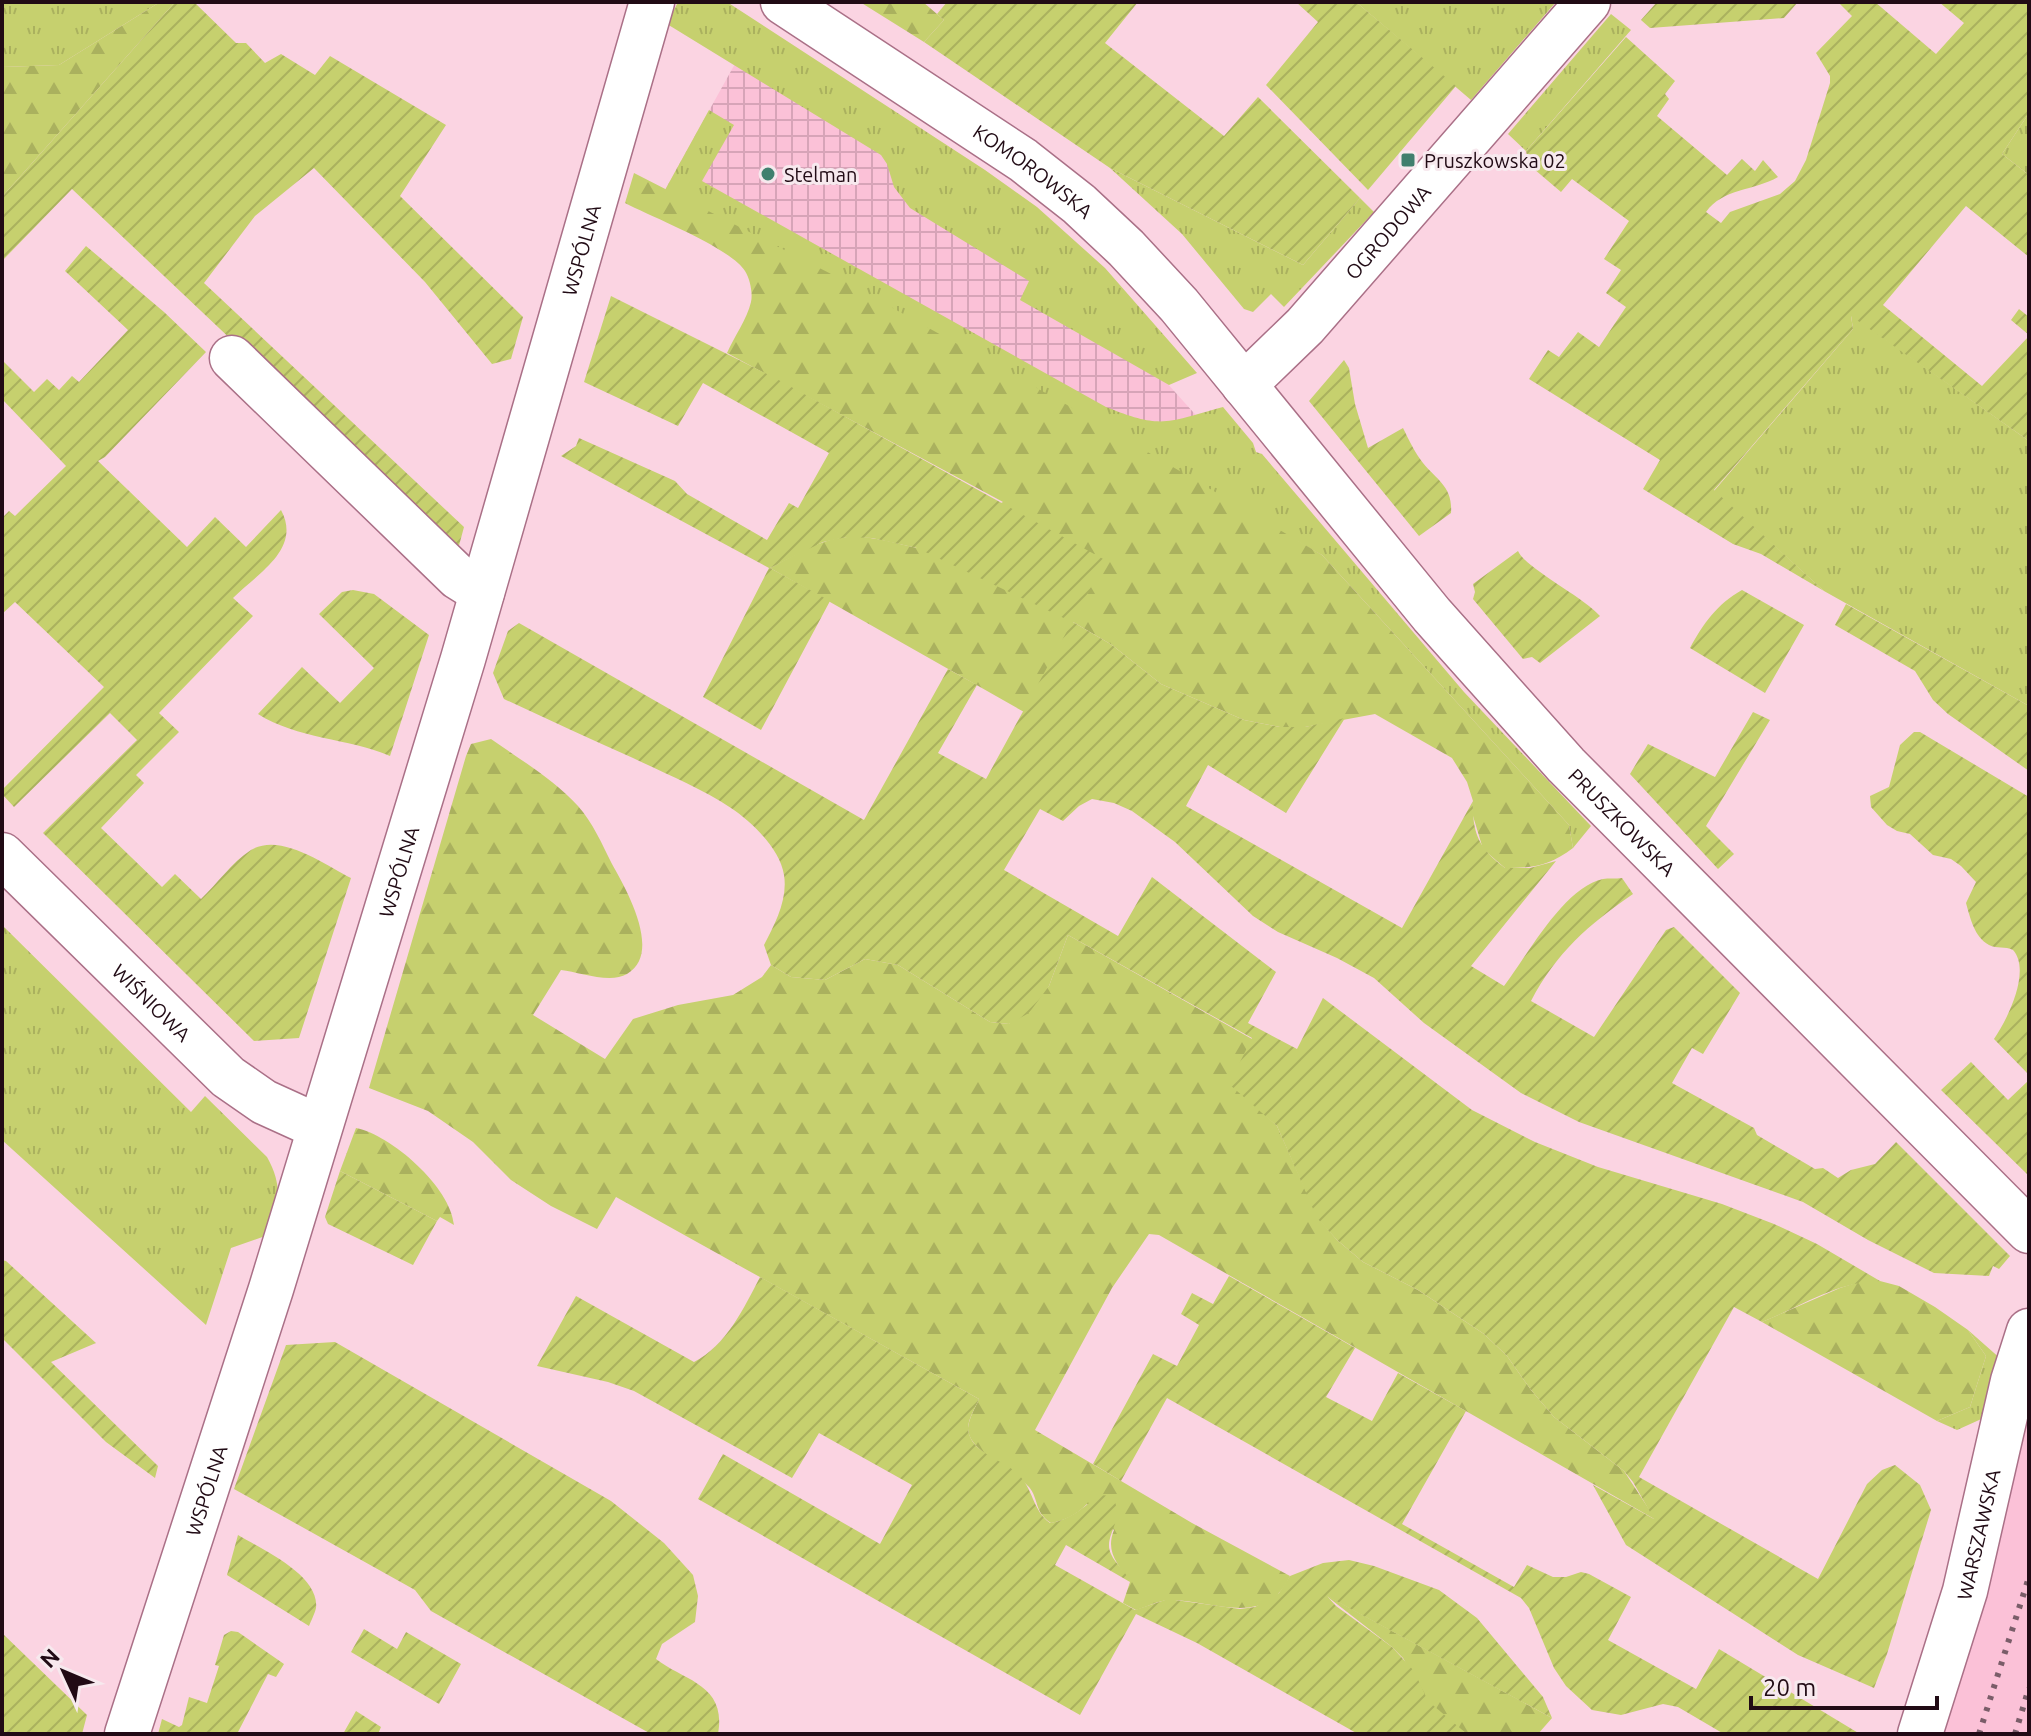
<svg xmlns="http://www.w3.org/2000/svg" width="2031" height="1736" viewBox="0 0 2031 1736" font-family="Ubuntu,sans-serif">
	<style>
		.built { fill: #fbc1d7 }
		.industrial { fill: url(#industrial-grid) }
		.grass { fill: url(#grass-tufts) }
		.forest { fill: url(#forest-firs) }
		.garden { fill: url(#garden-furrows) }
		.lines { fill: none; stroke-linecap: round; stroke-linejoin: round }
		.minor-casing { stroke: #aa7087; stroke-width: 47 }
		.minor { stroke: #fff; stroke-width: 44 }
		.rail { stroke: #7a5d69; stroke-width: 6; stroke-dasharray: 4 8; stroke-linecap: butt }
		.poi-dot { fill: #40806e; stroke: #f7e9ee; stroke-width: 3 }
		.labels { text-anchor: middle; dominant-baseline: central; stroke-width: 6; stroke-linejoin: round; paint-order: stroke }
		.poi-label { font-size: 20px; fill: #210b15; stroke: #f7e9ee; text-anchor: start }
		.street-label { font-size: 20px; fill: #210b15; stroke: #f7e9ee }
	</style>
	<defs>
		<pattern id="industrial-grid" width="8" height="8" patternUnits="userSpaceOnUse" patternTransform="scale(2)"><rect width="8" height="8" fill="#fbc1d7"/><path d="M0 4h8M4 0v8" fill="none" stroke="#d7a4b8"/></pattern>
		<pattern id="grass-tufts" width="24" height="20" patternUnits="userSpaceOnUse" patternTransform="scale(2)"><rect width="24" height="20" fill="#c6d06e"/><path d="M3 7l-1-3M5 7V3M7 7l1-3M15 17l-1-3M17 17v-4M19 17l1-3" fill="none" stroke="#aab15e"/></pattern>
		<pattern id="forest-firs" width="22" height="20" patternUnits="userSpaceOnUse" patternTransform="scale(2)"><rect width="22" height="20" fill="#c6d06e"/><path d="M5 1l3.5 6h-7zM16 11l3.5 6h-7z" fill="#aab15e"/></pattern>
		<pattern id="garden-furrows" width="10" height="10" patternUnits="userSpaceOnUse" patternTransform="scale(2)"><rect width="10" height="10" fill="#c6d06e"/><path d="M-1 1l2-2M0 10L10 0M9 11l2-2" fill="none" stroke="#aab15e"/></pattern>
	</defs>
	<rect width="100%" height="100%" fill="#fbd4e2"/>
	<path class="built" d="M2029 1388V1734H1939Z"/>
	<path class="industrial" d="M746 44 1009 208 1322 555 665 190Z"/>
	<path class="grass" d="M2 2H160L59 65 2 67Z
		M678 2H727L985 170 1037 207 1105 268 1197 373 1169 385 1020 300 1029 281 910 208 894 187 887 164 881 155 667 24Z
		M1356 2H1556L1471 100Z
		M1611 14 1631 30 1526 151 1508 134Z
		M709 110 734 125 702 181 1106 407C1163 430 1167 422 1223 407L1253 443 1256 452 1262 454 1464 692 1591 826 1573 848 1569 825 1322 555 665 190Z
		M2029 113V175L2002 154Z
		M1110 168 1303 265 1360 198 1374 212 1284 307 1271 294 1253 312 1244 309 1182 234Z
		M1851 315 2029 441V706L1824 591 1714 491 1853 329Z
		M2 925 191 1112 205 1096 267 1157C283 1185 279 1205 271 1234L231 1248 206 1325 2 1140Z
		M1968 1330 2002 1360 1988 1416 1957 1430 1937 1421 1970 1407 1986 1356Z"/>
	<path class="forest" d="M160 2H175L2 197V67L59 65Z
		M860 2H923L944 20 924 42Z
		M634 173 837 277 1078 411 1322 555 1569 825 1573 848C1549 866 1534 868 1505 868L1483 849 1473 816V801L1467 782 1452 758 1375 714 1305 727H1280L1244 720 1161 684 1112 645 1073 622 1024 712 770 568C794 556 820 539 847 537 870 535 895 543 917 548L1003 502 727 353C734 337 747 319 751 302 753 293 750 279 745 271 731 248 652 217 625 203Z
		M491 739C521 760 553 779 578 806 593 823 602 844 612 864 626 889 663 953 627 974 610 984 579 972 561 970L533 1015 605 1059 633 1019 678 1005 733 995 762 977 771 965 791 977 825 980 865 959 898 965 990 1022 1009 1024 1049 986 1068 935 1252 1039 1262 1112 1277 1126 1318 1218 1337 1240 1363 1262 1418 1290 1484 1334 1507 1356 1531 1390 1554 1417 1624 1471 1656 1520 1159 1235 1149 1234 1112 1288 1035 1430 1192 1523 1290 1576C1266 1628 1215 1601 1172 1600 1160 1599 1147 1607 1136 1610L1123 1603 1130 1582C1118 1564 1105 1552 1114 1530L1087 1504C1076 1515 1066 1520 1051 1523 1034 1512 1039 1499 1029 1487 1015 1472 967 1450 968 1428 969 1418 975 1408 979 1399L616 1197 597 1229 551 1206 511 1180 473 1142 428 1111 369 1088 466 756 471 744Z
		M356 1128C391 1135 451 1187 454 1225L440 1217 437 1221 340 1171Z
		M1862 1281H1880L1899 1286 1935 1307 1968 1330 1986 1356 1970 1407 1937 1421 1762 1322 1840 1288Z
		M1324 1594 1552 1718 1538 1734H1467L1455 1726 1427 1701 1403 1658 1392 1647Z"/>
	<path class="garden" d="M175 2H194L236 43H246L265 63 281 54 315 75 330 56 446 125 400 196 523 317 511 359 492 364 425 282 314 168 255 216 204 283 464 527 457 553 72 189 2 261V197Z
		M947 2H1138L1105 43 1224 136 1258 97 1360 198 1303 265 1110 168 924 42 944 20 937 14Z
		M1296 2H1356L1456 86 1368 190 1266 85 1318 22Z
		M1657 2H1798L1784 18 1650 28 1641 20Z
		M1838 2H1875L1936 54 1964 23 1939 2H2029V113L2002 154 2029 175V257L1966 206 1883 305 1982 386 2029 336V441L1851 316 1853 329 1714 490 1824 591 1761 554 1733 544 1643 489 1660 460 1529 379 1548 350 1559 357 1578 332 1599 347 1626 307 1606 293 1621 270 1604 259 1629 221 1572 179 1561 192 1534 169H1530L1526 151 1626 37 1675 81 1665 94 1669 99 1657 116 1727 175 1742 159 1755 171 1763 160 1778 177C1754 191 1723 188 1706 212L1721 223 1730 212 1780 194 1795 181 1806 160 1830 83V76L1816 53 1852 16Z
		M86 246 164 312 206 352 105 457 98 461 187 547 215 517 246 547 281 510C302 549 258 573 233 598L253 616 159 713 179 732 136 775 144 783 101 828 162 887 175 874 201 899C217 884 232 862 251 850 280 832 324 864 351 878L299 1038 254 1041 43 833 137 740 110 713 14 807 2 794V790L104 687 15 602 2 614V518L9 511 15 516 66 466 2 399V360L34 392 47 379 59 390 72 376 79 382 128 330 65 271Z
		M611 296 775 378 1105 560 1073 622 1112 645 1161 684 1244 720 1280 727H1305L1345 718 1286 813 1208 765 1186 806 1402 928 1473 801C1472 833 1479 849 1505 868H1530L1556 861 1471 966 1504 986C1527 956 1564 887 1603 879 1608 878 1616 879 1622 878L1633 894C1588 925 1557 952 1531 1001L1594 1037 1666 930 1674 927 1740 993 1703 1054 1692 1048 1672 1083 1754 1128 1757 1135 1815 1169 1823 1168 1838 1178 1851 1170 1875 1164 1896 1142 2010 1256 1999 1269 1993 1266 1989 1276 1934 1273 1868 1240 1803 1202 1579 1122 1521 1093 1424 1023 1374 978 1337 958 1278 932 1253 916 1175 842 1132 811 1114 803 1092 799 1079 806 1063 821 1040 809 1004 870 1118 936 1152 877 1276 972 1248 1023 1297 1049 1323 998 1472 1110 1535 1142 1598 1167 1722 1204 1774 1224 1817 1244 1880 1281C1838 1281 1800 1307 1762 1322L1734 1307 1639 1477 1818 1579 1867 1484 1882 1470 1895 1465 1920 1485 1931 1510 1887 1654 1874 1688 1798 1655 1626 1545 1593 1485 1654 1519 1633 1482 1624 1471 1554 1417 1531 1390 1507 1356 1484 1334 1418 1290 1363 1262 1337 1240 1317 1218 1277 1126 1229 1084 1252 1038 1068 935 1049 986 1029 1013 1009 1024 990 1022 898 965 865 959 825 980 791 977 771 965 764 945C775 924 788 899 784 875 780 849 752 822 731 808 701 788 666 774 633 758 590 739 547 719 504 699L493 673 508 631 519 623 864 820 948 669 977 685 938 753 986 779 1072 622 917 548 872 538 847 537 823 542 770 568 830 601 761 730 703 697 769 568 561 456 576 446 579 438 675 481 687 494 767 540 789 503 798 508 829 453 703 383 678 426 584 382Z
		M2019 309 2029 317V335L2011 320Z
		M1344 360 1349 368 1355 404 1368 448 1403 428C1409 440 1415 453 1423 463 1437 480 1453 487 1451 513L1419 536 1309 401Z
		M1518 551C1525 568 1582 596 1600 616L1540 663 1532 657 1523 659 1473 599 1475 592 1473 584Z
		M353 590 374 594 429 635 390 756C348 738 297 739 258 714L302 667 340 703 374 668 319 614 342 592Z
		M1742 590 1804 625 1765 693 1690 648C1703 624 1717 604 1742 590Z
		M1846 604 2029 706V771L1948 714 1933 700 1915 671 1835 625Z
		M1753 712 1770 720 1706 826 1734 854 1718 869 1630 774 1648 744 1715 777Z
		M1914 732H1920L2029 797V1075L1994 1039C2009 1017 2031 970 2013 950 2005 946 1997 949 1989 945 1974 937 1970 917 1966 903L1976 882 1961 866 1951 859 1933 855 1910 834 1897 831 1887 825 1871 807 1870 796 1889 787 1900 745Z
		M1971 1062 2008 1100 2029 1080V1176L1941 1090Z
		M340 1171 437 1221 413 1265 328 1224 325 1217Z
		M2 1260 6 1261 96 1343 51 1362 158 1466 155 1478 106 1442 2 1338Z
		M1229 1276 1355 1348 1326 1397 1372 1421 1398 1373 1466 1411 1402 1524 1514 1587 1527 1565 1553 1577H1566L1581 1572 1589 1574 1631 1597 1608 1640 1696 1689 1719 1649 1860 1734H1724L1678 1707 1663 1704 1621 1715 1592 1710 1566 1686 1554 1668 1529 1608 1521 1598 1167 1398 1121 1481 1093 1464 1153 1354 1177 1366 1199 1325 1181 1314 1192 1293 1213 1304Z
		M760 1277 979 1399C975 1409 965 1423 969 1434 975 1454 1003 1460 1017 1473 1034 1489 1032 1510 1050 1523 1071 1520 1083 1507 1100 1495L1112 1496C1127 1521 1102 1535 1111 1554 1116 1565 1126 1571 1130 1582L1066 1545 1055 1565 1135 1610 1168 1599 1240 1609 1255 1607 1279 1593 1290 1576 1323 1563 1349 1560 1374 1566 1439 1590 1477 1618 1543 1697 1552 1718 1327 1596 1336 1606 1392 1647 1414 1671 1428 1701 1467 1734H1358L1197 1643 1136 1614 1080 1715 698 1499 723 1454 880 1544 912 1485 819 1433 792 1478 634 1391 608 1382 537 1366 576 1296 694 1362C726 1346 744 1308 760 1277Z
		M335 1342 611 1501 664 1543 693 1575 698 1596 695 1622 662 1644 656 1659C684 1681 727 1684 718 1734H651L431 1611 415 1590 234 1489 286 1345Z
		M238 1535C261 1549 320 1575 316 1608 315 1613 311 1621 309 1626L227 1575Z
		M364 1629 397 1649 406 1632 461 1664 439 1704 351 1652Z
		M231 1631 238 1632 284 1664 276 1677 268 1674 237 1734H158L162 1719 179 1727 182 1725 189 1697 207 1703 219 1666 215 1665 224 1635Z
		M2 1633 87 1715 82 1734 2 1733Z
		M356 1711 381 1727 378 1734H343Z"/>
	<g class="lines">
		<g class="minor-casing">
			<g id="minor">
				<path id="s1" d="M783 2 1023 160 1079 204 1126 248 1179 305 1432 615 1566 765 2029 1231"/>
				<path d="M232 358 458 577 482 592"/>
				<path id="s2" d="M1244 385 1305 326 1588 2"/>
				<path id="s3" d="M2 855 228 1077 264 1102 319 1127"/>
				<path id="s4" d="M127 1734 271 1289 463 659 652 2"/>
				<path id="s5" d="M1920 1734 1965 1591 2013 1381 2029 1331"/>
			</g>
		</g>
		<use href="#minor" class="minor"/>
		<path class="rail" d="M1979 1734 2029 1577
			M2015 1734 2029 1688"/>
	</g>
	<g class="poi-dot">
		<rect x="1400" y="152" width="16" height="16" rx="4"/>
		<circle cx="768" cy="174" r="8"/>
	</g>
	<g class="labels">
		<g class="poi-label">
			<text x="1424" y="160">Pruszkowska 02</text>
			<text x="784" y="174">Stelman</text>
		</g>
		<g class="street-label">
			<text stroke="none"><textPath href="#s1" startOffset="302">KOMOROWSKA</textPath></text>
			<text stroke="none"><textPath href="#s2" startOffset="210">OGRODOWA</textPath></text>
			<text stroke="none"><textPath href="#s4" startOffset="1552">WSPÓLNA</textPath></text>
			<text stroke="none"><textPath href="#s1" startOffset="1182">PRUSZKOWSKA</textPath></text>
			<text stroke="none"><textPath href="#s4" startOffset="904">WSPÓLNA</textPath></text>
			<text stroke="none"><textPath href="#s3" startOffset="210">WIŚNIOWA</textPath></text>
			<text stroke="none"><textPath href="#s4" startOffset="256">WSPÓLNA</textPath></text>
			<text stroke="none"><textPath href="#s5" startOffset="208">WARSZAWSKA</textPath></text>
		</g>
	</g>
	<rect width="2031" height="1736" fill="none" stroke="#210b15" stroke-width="8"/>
	<g transform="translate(64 1672) rotate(314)" stroke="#f7e9ee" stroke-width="6" paint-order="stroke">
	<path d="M0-6L14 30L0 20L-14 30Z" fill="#210b15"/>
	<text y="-12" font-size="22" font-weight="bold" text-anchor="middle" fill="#210b15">N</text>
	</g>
	<path d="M1751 1696v12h186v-12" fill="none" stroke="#210b15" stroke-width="4"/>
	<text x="1763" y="1696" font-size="24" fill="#210b15" stroke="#f7e9ee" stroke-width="6" paint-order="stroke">20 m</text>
</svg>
